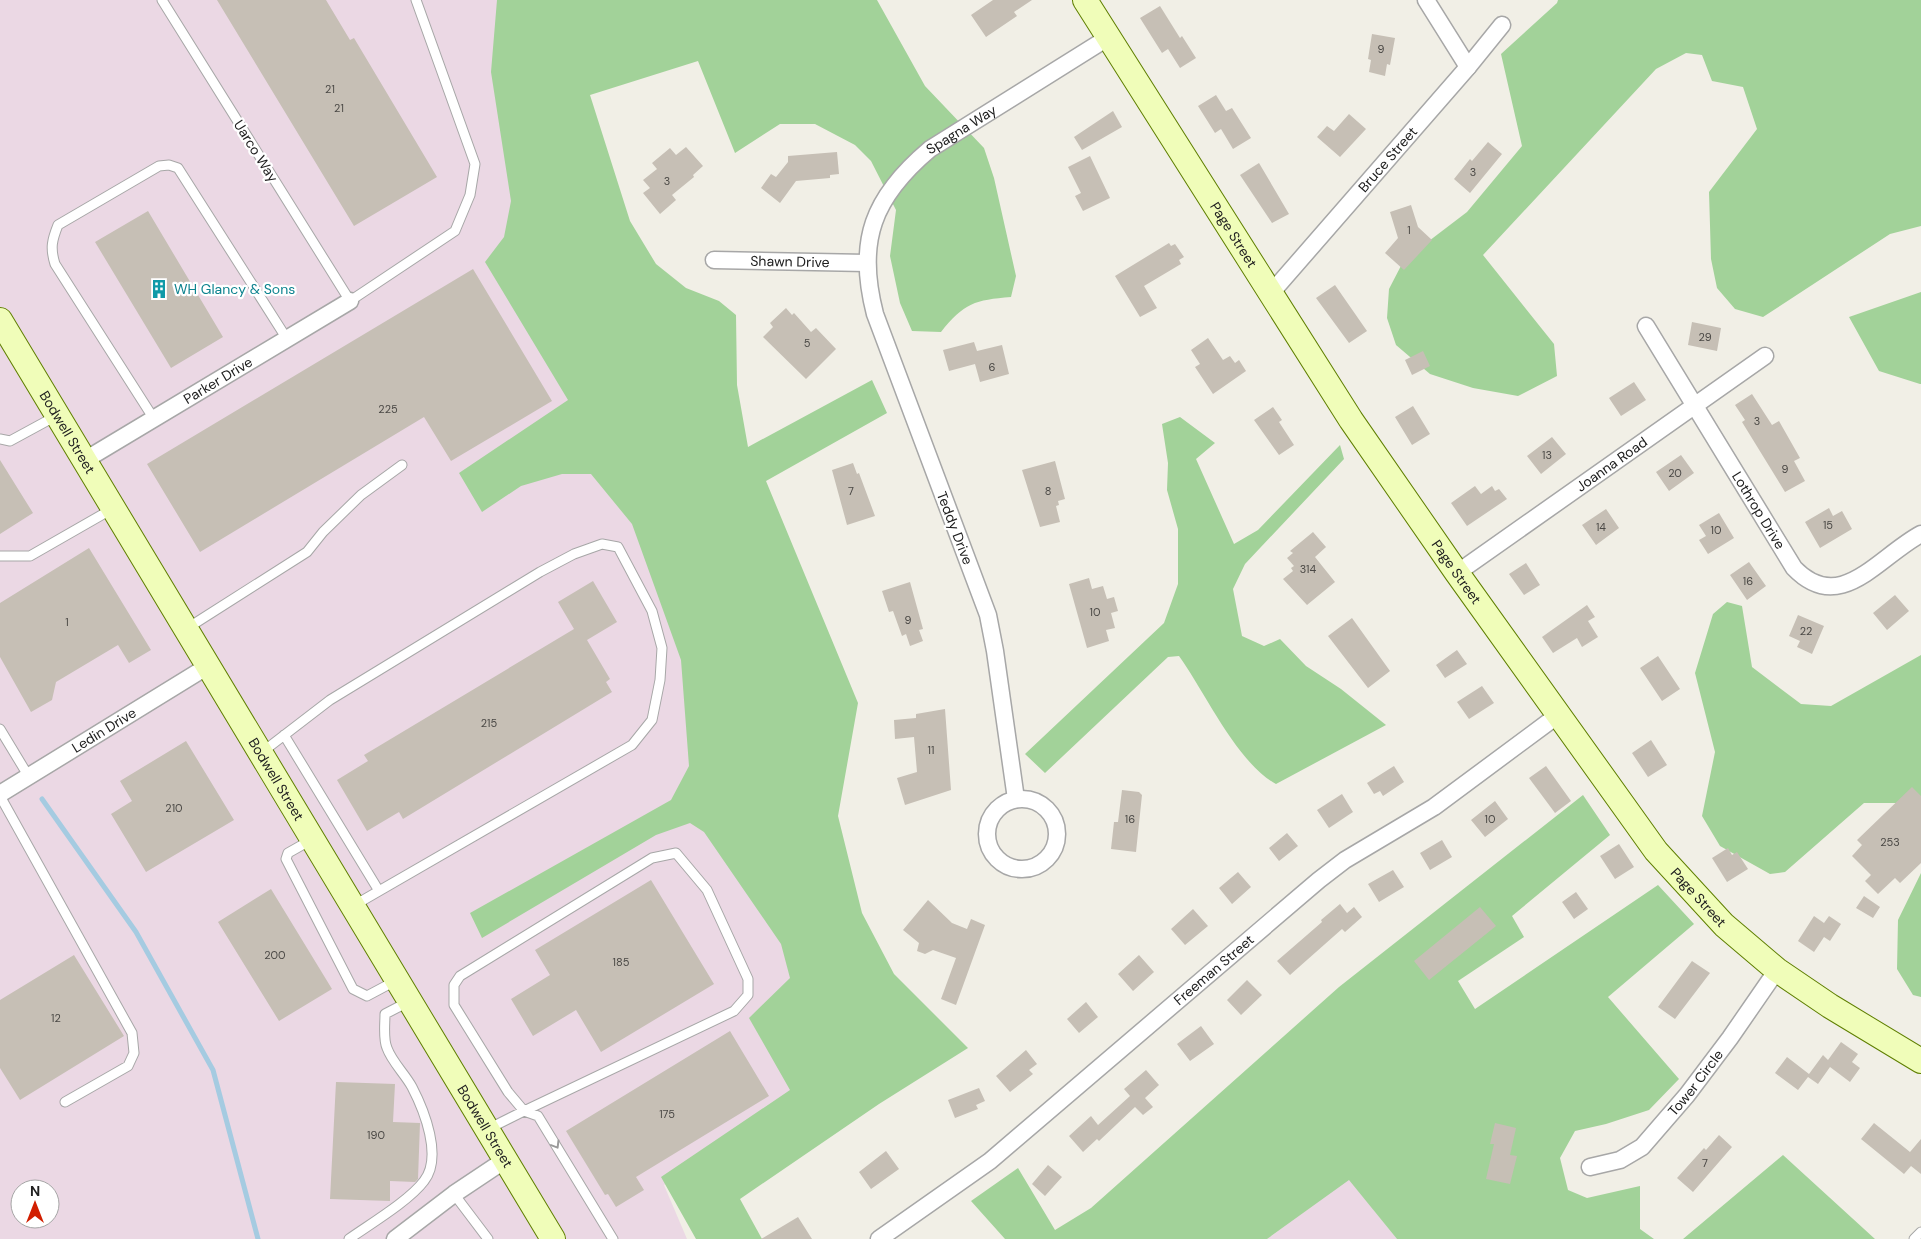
<svg xmlns="http://www.w3.org/2000/svg" width="1921" height="1239" viewBox="0 0 1921 1239" font-family="'DM Sans',sans-serif">
	<style>
		.industrial { fill: #ebd8e4; fill-rule: evenodd }
		.forest { fill: #a2d299 }
		.lines { fill: none; stroke-linecap: round; stroke-linejoin: round }
		.stream { stroke: #a5cbe1; stroke-width: 5 }
		.building { fill: #c6bfb5 }
		.lane-casing { stroke: #a7a7a7; stroke-width: 11 }
		.street-casing { stroke: #a7a7a7; stroke-width: 19 }
		.secondary-casing { stroke: #5f7f00; stroke-width: 26 }
		.lane { stroke: #fff; stroke-width: 9 }
		.street { stroke: #fff; stroke-width: 16 }
		.secondary { stroke: #f0fdb9; stroke-width: 24 }
		.oneway { stroke: #9b9b9b }
		.labels { text-anchor: middle; dominant-baseline: central; stroke-width: 4.5; stroke-linejoin: round; paint-order: stroke }
		.number-label { font-size: 11px; fill: #4a4845 }
		.street-label { font-size: 14px; fill: #202020; stroke: #fff }
		.culture-label { font-size: 14px; fill: #0d838f; stroke: #fff; text-anchor: start }
	</style>
	<rect width="100%" height="100%" fill="#f1efe6"/>
	<path class="industrial" d="M0 0H532L851 1081 664 1185 687 1239H0ZM20 1189H50V1219H20Z
		M1349 1179 1397 1239H1267Z"/>
	<path class="forest" d="M497 0H877L925 86 984 148 994 178 1016 276 1011 297C975 300 964 303 941 332L912 331 900 303 890 256 896 210 871 161 855 145 815 124H780L735 153 698 61 590 95 630 221 656 264 686 288 719 301 736 315 737 385 748 447 872 380 887 413 766 481 858 703 838 816 862 913 894 974 968 1048 879 1104 740 1199 762 1239H696L661 1177 790 1090 749 1018 790 978 781 944 704 832 690 823 656 835 482 938 470 913 671 800 689 766 681 660 632 524 591 474H562L521 486 482 512 459 473 568 400 485 262 504 237 511 201 491 72Z
		M1558 0H1921V226L1890 234 1763 317 1735 309 1717 288 1711 259 1709 192 1757 129 1743 87 1712 81 1702 55 1686 53 1656 69 1483 255 1554 344 1557 376 1518 396 1473 388 1430 374 1396 345 1387 318 1389 289 1404 260 1467 212 1522 146 1501 54 1557 3Z
		M1921 292V384H1920L1879 371 1849 317Z
		M1180 417 1215 443 1196 459 1234 544 1258 530 1340 445 1344 459 1245 564 1233 589 1242 636 1264 646 1280 639 1306 666 1341 689 1386 725 1276 784C1237 763 1205 692 1179 656L1168 657 1045 773 1025 754 1164 623 1178 584V529L1167 490 1168 463 1162 424Z
		M1727 602 1742 606 1752 667 1801 704 1831 706 1921 655V803H1864L1785 872 1770 874 1720 846 1702 816 1715 752 1695 673 1713 614Z
		M1583 795 1610 835 1512 916 1524 937 1458 981 1475 1009 1658 885 1694 924 1608 997 1679 1079 1649 1110 1606 1124 1575 1131 1560 1158 1568 1190 1587 1198 1640 1186V1229L1654 1239H1397L1349 1180 1267 1239H1005L971 1201 1018 1168 1055 1230 1091 1208 1339 987Z
		M1921 873V997L1913 995 1897 969 1898 920Z
		M1783 1155 1875 1239H1683Z"/>
	<g class="lines">
		<path class="stream" d="M42 799 136 932 213 1070 258 1239"/>
	</g>
	<path class="building" d="M217 0H326L350 40 354 38 437 177 354 226Z
		M993 0H1032L1014 12 1017 16 986 37 971 15Z
		M1160 6 1180 38 1182 36 1196 58 1180 68 1168 49 1162 53 1140 18Z
		M1372 34 1395 38 1390 65 1387 64 1385 76 1369 72 1371 60 1368 59Z
		M1216 95 1226 111 1232 108 1251 138 1233 149 1221 129 1215 133 1198 106Z
		M1113 111 1122 127 1082 150 1074 137Z
		M1349 114 1366 129 1340 157 1317 137 1327 126 1334 131Z
		M1488 142 1502 154 1470 193 1454 179 1470 159 1472 161Z
		M686 147 703 166 693 175 694 177 672 195 676 200 660 214 643 193 650 188 643 180 657 169 652 163 670 148 676 155Z
		M837 152 839 174 830 175V178L796 181 780 203 761 188 771 174 776 177 788 162V156Z
		M1090 156 1110 198 1083 211 1075 196 1081 193 1068 167Z
		M1259 163 1289 214 1272 223 1240 175Z
		M1411 205 1418 227 1432 240 1404 270 1385 253 1398 238 1390 212Z
		M148 211 223 337 171 368 95 242Z
		M1169 243 1171 246 1175 244 1184 257 1179 260 1181 264 1144 286 1157 308 1140 317 1115 276Z
		M473 269 552 401 451 461 424 417 200 552 147 464Z
		M1335 285 1367 331 1349 343 1316 298Z
		M786 308 792 315 794 313 811 332 816 328 836 349 806 379 763 337 773 327 770 323Z
		M1692 322 1721 328 1717 351 1688 345Z
		M1208 338 1223 360 1230 356 1235 363 1239 360 1246 371 1213 394 1195 367 1200 364 1191 350Z
		M974 342 977 351 1002 345 1009 374 980 382 975 364 949 371 943 350Z
		M1423 351 1430 366 1412 375 1405 360Z
		M1634 382 1646 400 1621 416 1609 398Z
		M1752 394 1772 425 1779 421 1800 458 1794 461 1805 481 1785 492 1742 422 1745 420 1735 405Z
		M1413 406 1430 434 1412 445 1395 417Z
		M1273 407 1282 420 1279 422 1294 445 1279 455 1254 420Z
		M1552 437 1566 454 1541 474 1527 456Z
		M1681 455 1694 473 1669 491 1656 472Z
		M0 460 33 513 0 534Z
		M1055 461 1065 499 1058 501 1059 505 1056 506 1060 522 1040 527 1022 470Z
		M853 463 857 474 859 473 875 516 847 525 832 470Z
		M1475 486 1481 494 1492 486 1495 491 1499 489 1507 499 1467 526 1451 503Z
		M1829 508 1833 516 1842 511 1852 529 1820 548 1805 522Z
		M1606 509 1619 528 1596 545 1582 525Z
		M1719 513 1734 538 1708 554 1699 540 1706 536 1699 525Z
		M1313 532 1326 547 1315 557 1335 582 1307 605 1283 579 1293 571 1291 568 1294 566 1287 558 1293 553 1290 551Z
		M89 548 151 650 129 663 118 645 56 682 52 700 31 712 0 657V603Z
		M1749 562 1766 586 1747 600 1730 575Z
		M1526 563 1540 585 1524 595 1509 574Z
		M1089 578 1092 589 1103 586 1107 599 1114 597 1118 611 1111 613 1115 628 1106 630 1109 641 1087 648 1069 584Z
		M593 581 617 622 587 640 610 679 606 682 612 692 403 819 399 812 367 831 337 780 368 761 364 755 574 629 558 602Z
		M910 582 923 629 919 630 923 641 910 646 906 634 902 636 893 611 889 612 882 591Z
		M1895 595 1909 611 1887 630 1873 613Z
		M1587 605 1595 617 1588 621 1598 637 1582 647 1577 638 1553 653 1542 637Z
		M1798 615 1824 626 1812 654 1797 647 1800 641 1789 636Z
		M1352 618 1390 671 1368 688 1328 636Z
		M1457 650 1467 664 1445 678 1436 665Z
		M1658 656 1680 689 1662 701 1640 668Z
		M1482 686 1494 703 1469 719 1457 702Z
		M945 709 951 790 905 805 897 778 917 772 914 737 895 739 894 720 916 718V714Z
		M1651 740 1667 765 1648 777 1632 753Z
		M186 741 234 820 146 872 111 814 132 801 120 781Z
		M1394 766 1404 782 1383 796 1380 791 1374 794 1367 783Z
		M1546 766 1571 801 1555 813 1529 778Z
		M1912 787 1921 796V863L1900 883 1895 878 1878 894 1865 881 1871 875 1852 856 1862 845 1857 840Z
		M1122 790 1139 792 1142 795 1136 852 1111 849 1114 822H1118Z
		M1342 794 1353 812 1329 828 1317 810Z
		M1495 801 1508 819 1485 837 1471 820Z
		M1287 833 1298 846 1279 861 1269 848Z
		M1442 840 1452 857 1430 870 1420 853Z
		M1619 844 1634 867 1615 879 1600 856Z
		M1728 848 1732 855 1737 852 1748 869 1727 882 1712 858Z
		M1393 870 1404 887 1379 902 1368 884Z
		M1238 872 1251 887 1232 904 1219 888Z
		M651 880 714 984 601 1052 576 1010 533 1036 511 999 550 975 535 950Z
		M271 889 332 989 279 1021 218 922Z
		M1576 892 1588 909 1574 919 1562 902Z
		M1864 896 1880 907 1873 918 1856 908Z
		M928 900 952 923 967 929 971 919 985 925 956 1005 941 999 956 958 933 950 925 954 917 951 919 943 903 930Z
		M1340 904 1347 913 1354 907 1362 917 1345 932 1342 929 1290 975 1277 961 1322 922 1321 920Z
		M1480 907 1496 926 1429 980 1414 961Z
		M1193 909 1208 926 1185 945 1171 929Z
		M1814 916 1824 923 1829 916 1841 924 1830 941 1824 937 1814 952 1798 941Z
		M74 955 124 1036 20 1100 0 1068V1000Z
		M1139 955 1154 972 1133 991 1118 974Z
		M1692 961 1710 973 1675 1019 1658 1007Z
		M1247 980 1262 995 1241 1015 1227 1000Z
		M1086 1002 1098 1017 1079 1033 1067 1019Z
		M1201 1026 1214 1044 1190 1061 1177 1044Z
		M730 1031 769 1096 636 1177 644 1190 616 1207 608 1194 605 1195 566 1131Z
		M1841 1042 1858 1054 1852 1062 1860 1068 1850 1082 1830 1067 1818 1084 1808 1077 1798 1090 1775 1073 1787 1057 1809 1074 1823 1055 1828 1060Z
		M1026 1050 1037 1064 1029 1070 1033 1074 1010 1092 996 1076Z
		M1146 1070 1159 1085 1145 1098 1153 1107 1143 1115 1135 1107 1099 1141 1097 1139 1083 1152 1069 1136 1091 1116 1098 1125 1130 1096 1124 1089Z
		M336 1082 395 1084 393 1122 420 1123 418 1179 415 1182 390 1181V1201L330 1199Z
		M979 1088 985 1101 976 1105 978 1109 955 1118 948 1100Z
		M1495 1123 1516 1128 1510 1155 1517 1156 1510 1184 1486 1179 1494 1144H1490Z
		M1874 1123 1910 1152 1921 1139V1174L1911 1166 1904 1174 1861 1139Z
		M1719 1135 1732 1147 1693 1192 1677 1178 1704 1148 1706 1150Z
		M886 1151 899 1169 871 1189 859 1172Z
		M1048 1165 1062 1177 1045 1196 1032 1184Z
		M798 1217 812 1239H761Z"/>
	<g class="lines">
		<g class="lane-casing">
			<path id="lane" d="M162 0 350 301 455 231 470 195 475 164 416 0
				M154 419 55 264C50 248 52 240 58 225L159 166 169 165 178 168 287 339
				M0 439 10 441 56 416
				M0 556H30L112 509
				M186 629 307 552 323 532 361 495 402 465
				M0 729 29 777
				M284 735 379 891
				M261 753 330 700 540 572 574 554 602 544 618 547 652 611 662 648 660 680 652 720 632 745 353 906
				M0 796 132 1033 134 1053 128 1066 65 1102
				M311 840 288 853 286 859 353 989 367 996 397 980
				M676 853 707 890 748 979V995L734 1011 524 1111 508 1092 454 1005V985L460 976 652 858Z
				M488 1129 524 1111 538 1116 613 1239
				M454 1194 488 1239
				M349 1239C370 1224 409 1201 424 1181 443 1157 424 1110 412 1087 405 1074 392 1062 387 1048 383 1039 385 1024 385 1014L410 1001
				M1914 1239 1921 1232"/>
		</g>
		<g class="street-casing">
			<g id="street">
				<path d="M1426 0 1468 67"/>
				<path id="s1" d="M714 260 867 263"/>
				<path id="s2" d="M1272 292 1468 67 1502 25"/>
				<path id="s3" d="M1646 326 1794 568C1840 616 1878 557 1921 534"/>
				<path id="s4" d="M85 460 350 301"/>
				<path id="s5" d="M1457 573 1765 356"/>
				<path id="s6" d="M0 794 208 666"/>
				<path id="s7" d="M1016 799 995 651 988 615 875 314C856 241 873 197 930 149L1109 37"/>
				<circle cx="1022" cy="834" r="35"/>
				<path id="s8" d="M1590 1167 1620 1160 1642 1147 1687 1095 1730 1038 1777 970"/>
				<path d="M395 1239 454 1194 505 1160"/>
				<path id="s9" d="M879 1239 990 1161 1319 880 1345 860 1434 807 1558 715"/>
			</g>
		</g>
		<g class="secondary-casing">
			<g id="secondary">
				<path id="s10" d="M1085 0 1351 420 1457 573 1656 851 1724 925 1777 970 1830 1006 1921 1061"/>
				<path id="s11" d="M0 320 553 1239"/>
			</g>
		</g>
		<use href="#lane" class="lane"/>
		<use href="#street" class="street"/>
		<use href="#secondary" class="secondary"/>
	</g>
	<defs><path id="oneway-chevron" d="M-2-3.5L2.5 0L-2 3.5" fill="none" stroke-width="1.6" stroke-linecap="round" stroke-linejoin="round" transform="scale(1.25)"/></defs>
	<use class="oneway" href="#oneway-chevron" transform="translate(556 1145) rotate(59)"/>
	<defs>
		<g id="building-bare" transform="scale(1.5)"><path d="M-4-6H4V6H1V3H-1V6H-4ZM-2.5-4.3h1.7v1.8h-1.7ZM.8-4.3h1.7v1.8H.8ZM-2.5-1h1.7V.8h-1.7ZM.8-1h1.7V.8H.8Z" fill="#0f9aa8" stroke="#fff" stroke-width="2.5" paint-order="stroke"/></g>
	</defs>
	<g fill-rule="evenodd">
		<use href="#building-bare" x="159" y="289"/>
	</g>
	<g class="labels">
		<g class="number-label">
			<text x="1381" y="49">9</text>
			<text x="330" y="89">21</text>
			<text x="339" y="108">21</text>
			<text x="1473" y="172">3</text>
			<text x="667" y="181">3</text>
			<text x="1409" y="230">1</text>
			<text x="1705" y="337">29</text>
			<text x="807" y="343">5</text>
			<text x="992" y="367">6</text>
			<text x="388" y="409">225</text>
			<text x="1757" y="421">3</text>
			<text x="1547" y="455">13</text>
			<text x="1785" y="469">9</text>
			<text x="1675" y="473">20</text>
			<text x="851" y="491">7</text>
			<text x="1048" y="491">8</text>
			<text x="1828" y="525">15</text>
			<text x="1601" y="527">14</text>
			<text x="1716" y="530">10</text>
			<text x="1308" y="569">314</text>
			<text x="1748" y="581">16</text>
			<text x="1095" y="612">10</text>
			<text x="908" y="620">9</text>
			<text x="67" y="622">1</text>
			<text x="1806" y="631">22</text>
			<text x="489" y="723">215</text>
			<text x="931" y="750">11</text>
			<text x="174" y="808">210</text>
			<text x="1130" y="819">16</text>
			<text x="1490" y="819">10</text>
			<text x="1890" y="842">253</text>
			<text x="275" y="955">200</text>
			<text x="621" y="962">185</text>
			<text x="56" y="1018">12</text>
			<text x="667" y="1114">175</text>
			<text x="376" y="1135">190</text>
			<text x="1705" y="1163">7</text>
		</g>
		<g class="street-label">
			<text stroke="none"><textPath href="#s7" startOffset="731">Spagna Way</textPath></text>
			<text transform="translate(256 151) rotate(58)">Uarco Way</text>
			<text stroke="none"><textPath href="#s2" startOffset="176">Bruce Street</textPath></text>
			<text stroke="none"><textPath href="#s10" startOffset="278">Page Street</textPath></text>
			<text stroke="none"><textPath href="#s1" startOffset="76">Shawn Drive</textPath></text>
			<text stroke="none"><textPath href="#s4" startOffset="155">Parker Drive</textPath></text>
			<text stroke="none"><textPath href="#s11" startOffset="131">Bodwell Street</textPath></text>
			<text stroke="none"><textPath href="#s5" startOffset="189">Joanna Road</textPath></text>
			<text stroke="none"><textPath href="#s3" startOffset="216">Lothrop Drive</textPath></text>
			<text transform="translate(955 528) rotate(69)">Teddy Drive</text>
			<text stroke="none"><textPath href="#s10" startOffset="682">Page Street</textPath></text>
			<text stroke="none"><textPath href="#s6" startOffset="122">Ledin Drive</textPath></text>
			<text stroke="none"><textPath href="#s11" startOffset="536">Bodwell Street</textPath></text>
			<text stroke="none"><textPath href="#s10" startOffset="1088">Page Street</textPath></text>
			<text stroke="none"><textPath href="#s9" startOffset="430">Freeman Street</textPath></text>
			<text stroke="none"><textPath href="#s8" startOffset="140">Tower Circle</textPath></text>
			<text stroke="none"><textPath href="#s11" startOffset="941">Bodwell Street</textPath></text>
		</g>
		<g class="culture-label">
			<text x="174" y="289">WH Glancy &amp; Sons</text>
		</g>
	</g>
	<g transform="translate(35 1204)"><circle r="24" fill="#ffffff" stroke="#a6a6a6"/>
	<path d="M0-4L9 19L0 12L-9 19Z" fill="#d11e00"/>
	<text y="-8" font-size="14" font-weight="bold" text-anchor="middle" fill="#202020">N</text>
	</g>
</svg>
